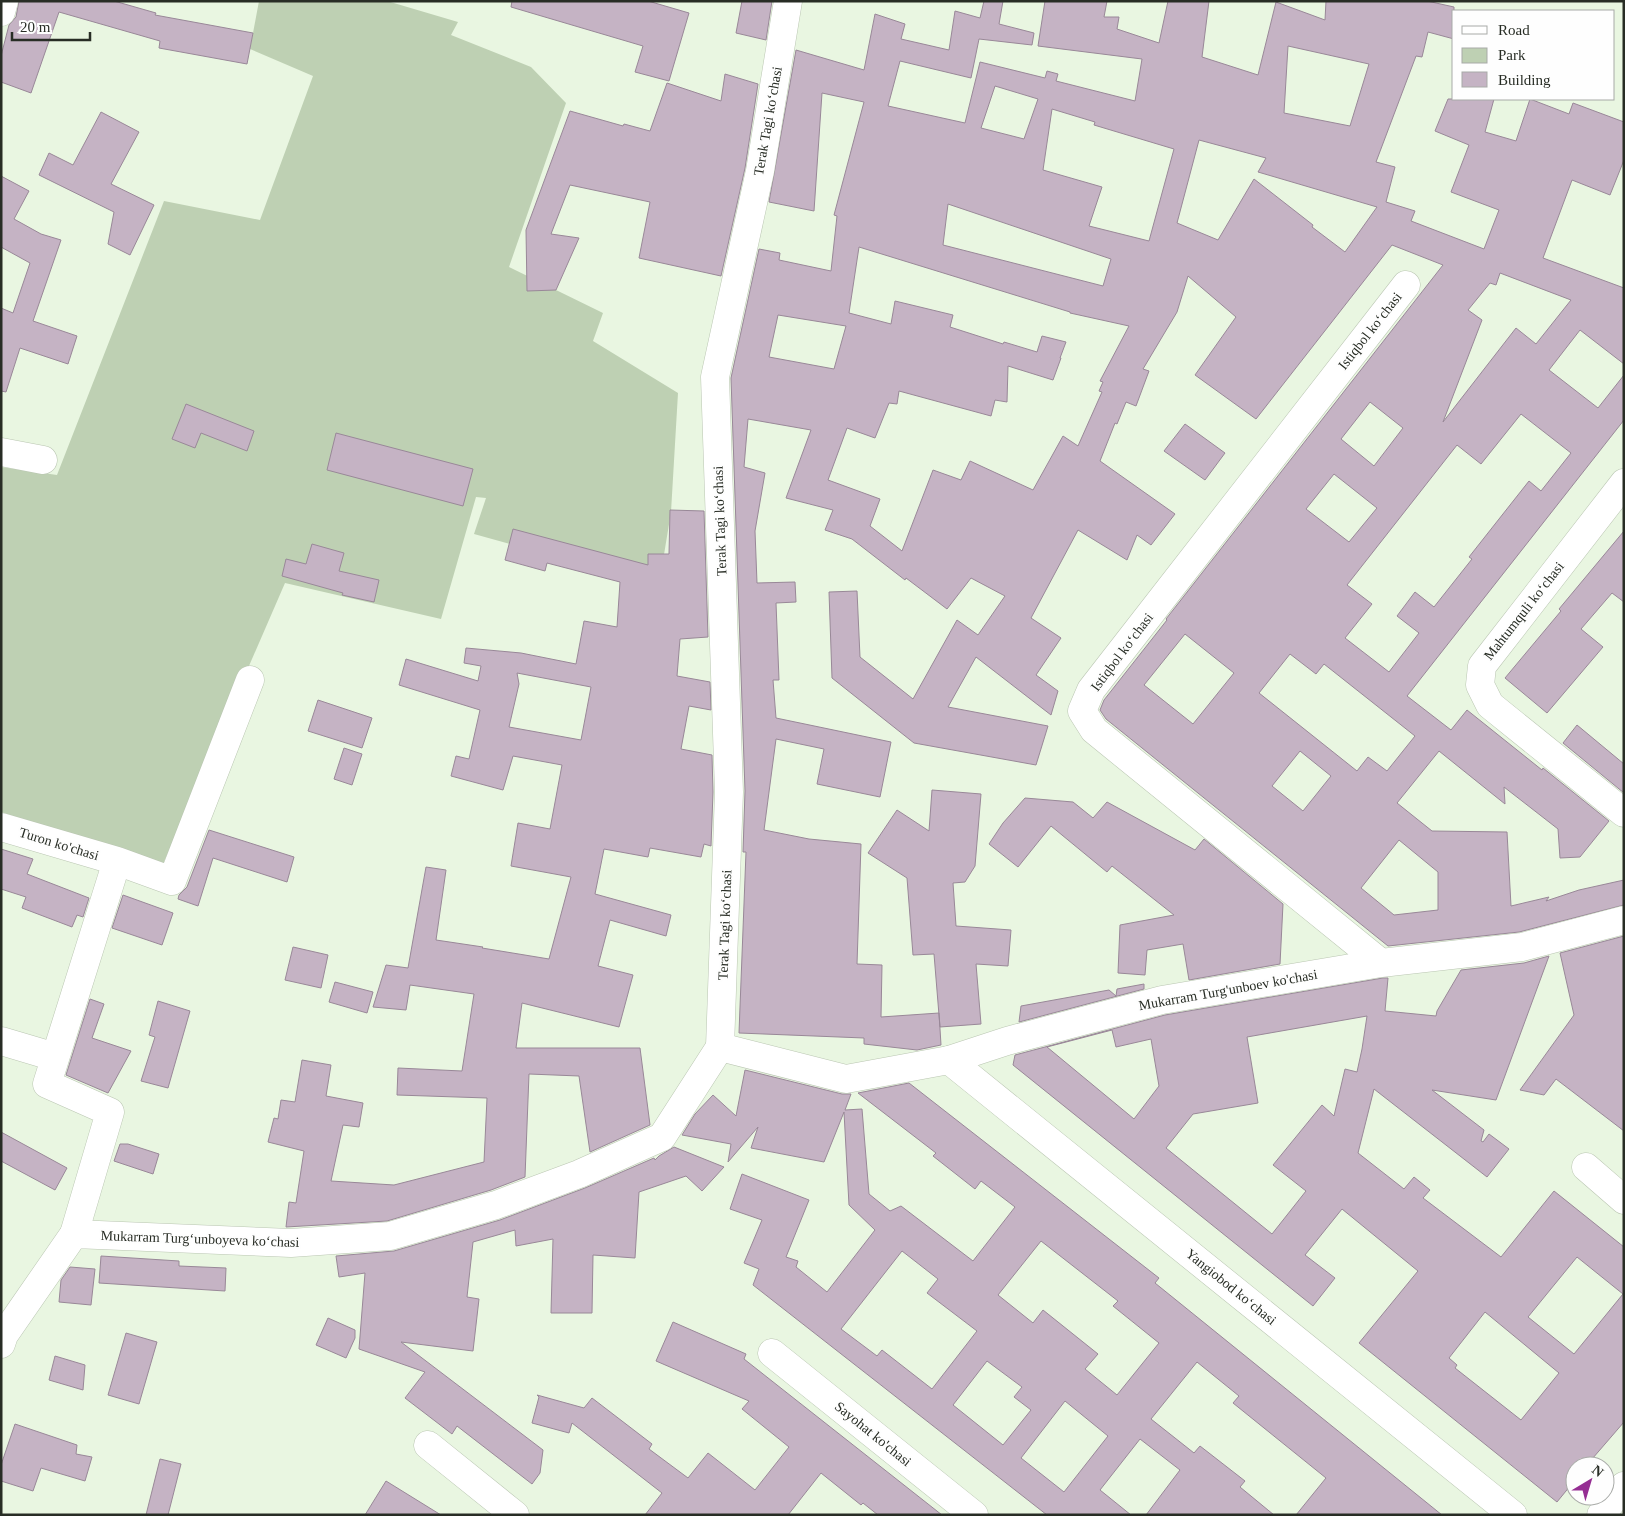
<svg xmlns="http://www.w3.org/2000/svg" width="1625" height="1516" viewBox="0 0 1625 1516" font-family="Georgia,serif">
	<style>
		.green { fill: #bed0b3 }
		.building { fill: #c5b3c4; stroke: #998898; fill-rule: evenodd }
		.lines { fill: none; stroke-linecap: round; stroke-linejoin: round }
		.street-casing { stroke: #bac6b2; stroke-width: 29 }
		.secondary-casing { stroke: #bac6b2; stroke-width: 29 }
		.street { stroke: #fff; stroke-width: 28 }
		.secondary { stroke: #fff; stroke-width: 28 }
		.labels { text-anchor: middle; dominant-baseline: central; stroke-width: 4.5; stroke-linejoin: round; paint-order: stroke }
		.street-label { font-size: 14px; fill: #282d25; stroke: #fefefe }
	</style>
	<rect width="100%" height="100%" fill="#e9f6e1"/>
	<path class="green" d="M259 1H387L458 22 451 35 531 67 566 103 509 267 603 313 593 341 678 393 671 512 659 585 474 534 486 498 476 497 441 619 285 583 163 864 1 812V467L57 475 164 201 260 220 313 76 250 49Z"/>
	<path class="building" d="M19 1H114L156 13 155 15 253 33 247 64 159 48 160 41 59 12 31 93 1 82V56L9 25 16 17Z
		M512 1H648L689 13 669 81 635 72 643 46 511 7Z
		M742 1H772L766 40 736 33Z
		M984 1H1003L999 24 1034 33 1032 45 979 39 971 78 900 61 888 106 965 123 980 62 1045 78 1047 71 1058 74 1056 81 1135 101 1142 59 1038 46 1045 1H1107L1104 17H1119L1117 29 1159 43 1168 1H1209L1202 57 1258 75 1276 2 1325 20 1326 1H1427L1454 7V39L1428 32 1422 57 1416 56 1376 162 1395 167 1386 202 1415 211 1411 221 1484 249 1499 210 1451 192 1469 145 1435 131 1448 99H1494L1485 132 1516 141 1530 99 1569 114 1573 103 1624 122V160L1610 195 1572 180 1543 258 1624 288V364L1580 330 1549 370 1598 408 1624 375V420L1407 696 1451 730 1467 710 1542 770 1543 768 1609 821 1580 857 1560 858 1558 829 1504 787 1505 804 1439 751 1397 803 1432 831 1507 832 1511 906 1549 897 1546 901 1579 890 1624 880V905L1519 932 1388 946 1106 719 1100 710 1104 700 1167 620 1166 619 1443 265 1392 245 1256 419 1195 375 1236 317 1188 276 1177 312 1143 369 1149 371 1136 406 1126 402 1117 424 1115 423 1100 461 1175 514 1151 545 1137 535 1127 560 1078 530 1031 618 1061 638 1036 675 1058 691 1051 715 976 657 948 707 1048 726 1036 765 914 743 832 678 829 592 857 591 860 657 913 699 957 620 978 635 1005 596 971 578 947 609 906 578 905 580 852 539 825 530 833 510 786 498 811 430 748 419 744 467 765 473 755 531 757 583 795 582 796 602 776 603 779 680H773L776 718 891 742 880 797 817 784 824 749 776 739 764 830 809 839 861 844 857 964 882 965 881 1017 939 1013 941 1045 917 1050 864 1044V1038L739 1033 746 852H743L745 791 731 378 759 249 780 253 779 260 831 271 837 216 834 215 864 102 822 93 814 211 769 202 796 50 864 70 875 14 905 24 901 39 949 50 955 11 980 18ZM1288 46 1369 64 1350 126 1284 113ZM995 86 1038 99 1024 139 981 128ZM1052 109 1095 122 1094 125 1174 149 1149 241 1089 226 1102 187 1043 170ZM1199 140 1266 158 1258 172 1377 207 1345 252 1312 227 1313 225 1254 179 1218 240 1177 223ZM948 204 1111 259 1103 286 943 245ZM859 247 1070 312V313L1129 326 1100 381 1103 382 1099 391 1102 392 1078 446 1063 436 1033 490 970 461 961 480 933 470 902 551 870 526 880 499 828 480 847 428 875 438 889 403 897 404 899 391 991 416 995 400 1007 402 1008 366 1053 380 1061 358H1060L1066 342 1042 336 1037 352 1004 342 1003 344 950 327 953 315 895 301 891 324 849 313ZM1500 273 1571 300 1536 344 1516 328 1443 422 1482 320 1468 310 1490 283 1496 285ZM778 315 846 326 834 369 769 357ZM1370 402 1403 428 1374 466 1341 439ZM1521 414 1571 453 1541 491 1529 481 1469 557 1472 559 1434 607 1415 592 1397 616 1419 633 1389 672 1345 638 1372 604 1347 585 1457 445 1481 464ZM1334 474 1377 508 1349 542 1306 509ZM1185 634 1234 673 1193 724 1144 685ZM1290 654 1316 674 1324 664 1415 736 1387 771 1368 757 1357 771 1259 693ZM1300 751 1331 776 1303 811 1272 786ZM1399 840 1438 872V910L1394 915 1361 888Z
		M725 74 758 84 745 168 721 276 639 258 650 202 570 185 551 234 579 238 556 290 527 291 526 230 570 111 623 126 624 124 650 131 667 83 721 101Z
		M101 112 139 132 111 184 154 205 130 255 108 244 114 212 39 175 49 153 73 165Z
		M1 176 29 191 14 219 41 234 61 240 33 321 77 336 68 364 20 348 6 392 1 391V308L13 313 30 263 1 247Z
		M186 404 254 431 247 451 201 433 195 448 172 439Z
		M1185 424 1225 453 1205 480 1164 451Z
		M336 433 473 469 463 506 327 470Z
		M670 510 704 511 708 637 680 639 677 676 710 682 711 710 689 706 681 749 712 755 713 792 711 846 704 844 701 857 650 848 648 857 604 849 595 894 671 915 666 936 610 920 598 966 633 975 619 1027 522 1003 516 1048H640L650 1125 590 1152 579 1076 529 1074 525 1177 491 1190 387 1221 286 1227 289 1202 296 1203 304 1151 268 1142 274 1118 278 1119 281 1100 295 1102 302 1060 331 1065 326 1096 363 1103 359 1127 343 1125 331 1181 394 1185 484 1162 487 1098 397 1095 398 1068 462 1071 474 994 410 985 406 1010 373 1007 386 965 408 968 426 867 446 870 436 940 483 947 482 948 549 959 571 877 511 866 518 823 550 829 562 765 513 756 503 790 451 776 456 756 469 759 480 710 399 685 406 659 478 681 481 666 464 663 466 648 521 653 576 664 584 621 617 627 620 582 547 563 545 571 505 560 513 529 648 565V554H669ZM517 673 591 687 581 740 509 727 519 684Z
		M1624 531V602L1612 593 1581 629 1603 647 1547 713 1505 678 1561 611 1559 609Z
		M312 544 344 553 339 571 379 580 374 602 342 595 343 593 282 576 286 559 306 564Z
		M318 700 372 718 362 748 308 731Z
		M1577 725 1624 764V793L1563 743Z
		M344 748 362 754 352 785 334 779Z
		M932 790 981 794 975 866 965 882 953 883 956 926 1011 930 1008 966 976 964 981 1024 940 1027 934 954 913 955 907 878 868 853 897 810 929 831Z
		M1025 798 1073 802 1093 818 1107 802 1195 850 1204 839 1283 904 1280 964 1189 980 1183 944 1147 950 1145 975 1118 973 1120 925 1174 915 1112 866 1107 872 1051 826 1018 867 989 844 1003 823Z
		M209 830 294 857 287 882 213 858 198 906 178 899 179 895 187 887Z
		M1 849 33 859 27 874 89 898 83 917 77 915 72 927 22 908 26 897 1 889Z
		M123 895 173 913 162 945 112 928Z
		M1624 936V1131L1556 1079 1544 1095 1520 1090 1574 1015 1560 953Z
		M293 947 328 955 321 988 285 980Z
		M1549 956 1496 1100 1432 1090 1484 1130 1481 1141 1483 1142 1489 1134 1509 1149 1487 1177 1374 1089 1358 1153 1404 1189 1414 1177 1430 1190 1423 1198 1501 1257 1554 1191 1624 1247V1422L1586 1466H1575V1480L1557 1502 1359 1343 1418 1271 1342 1209 1305 1255 1335 1278 1313 1306 1013 1065 1015 1055 1165 1015 1383 978H1388L1385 1011 1436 1016 1437 1011 1461 970 1524 963ZM1367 1016 1362 1049 1357 1072 1345 1069 1334 1116 1322 1105 1273 1165 1306 1191 1272 1234 1166 1148 1193 1114 1258 1103 1247 1037ZM1112 1030 1116 1047 1151 1039 1159 1086 1134 1119 1047 1047ZM1577 1257 1623 1294 1574 1354 1528 1317ZM1485 1312 1559 1373 1521 1420 1455 1368 1457 1365 1449 1358Z
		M335 982 373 992 367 1013 329 1002Z
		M1144 984V989L1019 1022 1021 1006 1109 990 1116 996 1117 989Z
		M90 999 104 1004 92 1038 131 1051 108 1093 66 1075Z
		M158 1001 190 1011 168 1088 141 1081 155 1037 149 1035Z
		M745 1070 842 1094H851L845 1110 862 1109 869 1194 890 1211 901 1206 973 1261 1015 1207 981 1181 975 1189 933 1156 936 1153 858 1093 909 1083 1159 1278 1155 1283 1442 1515H1296L1326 1478 1233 1403 1239 1396 1197 1362 1151 1419 1194 1453 1200 1446 1245 1481 1240 1487 1274 1515H1146L1180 1470 1140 1439 1100 1490 1131 1515H1047L753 1285 759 1269 744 1263 762 1220 730 1209 742 1174 809 1200 786 1257 798 1261 796 1267 827 1292 875 1230 849 1205 844 1112 824 1162 751 1148 758 1127 728 1162 731 1144 682 1135 695 1114 713 1095 736 1116ZM1041 1241 1118 1301 1113 1306 1159 1343 1117 1395 1085 1369 1098 1354 1043 1310 1033 1323 998 1295ZM902 1251 938 1279 927 1293 977 1331 932 1389 882 1350 877 1356 841 1329ZM987 1361 1022 1387 1014 1397 1031 1410 1003 1445 953 1405ZM1065 1401 1108 1436 1064 1492 1021 1458Z
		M1 1132 67 1168 55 1190 1 1161Z
		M120 1144H128L159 1154 153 1174 114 1161Z
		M674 1147 724 1167 702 1191 686 1176 639 1192 635 1258 593 1255 592 1313H551L553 1239 516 1246 515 1230 473 1242 467 1297 479 1299 473 1351 401 1342 543 1450 540 1473 532 1484 457 1426 452 1434 405 1398 425 1372 359 1349 365 1273 339 1277 336 1256 394 1251 500 1220 585 1188 654 1158 655 1160 659 1156Z
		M101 1256 179 1261V1266L226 1268 225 1291 99 1283Z
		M70 1267 95 1269 91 1305 59 1302 61 1280Z
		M328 1318 355 1330V1338L346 1358 316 1345Z
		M673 1322 746 1354 744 1359 942 1515H878L863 1503 861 1505 821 1473 788 1515H645L662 1493 572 1423 569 1433 532 1423 539 1397 537 1395 584 1408 592 1398 652 1444 649 1449 688 1478 708 1453 755 1490 789 1447 742 1409 749 1401 656 1361Z
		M126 1333 157 1342 139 1404 108 1395Z
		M55 1356 85 1365 83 1390 49 1380Z
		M15 1424 77 1445 76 1454 92 1457 85 1481 41 1468 33 1491 1 1481V1465Z
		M160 1459 181 1464 168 1515H146Z
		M386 1481 441 1515H365Z"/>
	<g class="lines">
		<g class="street-casing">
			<path id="street" d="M1 12 4 1
				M1 452 43 460
				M1624 483 1482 666 1480 685 1490 705 1624 813
				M1 827 117 861 172 881 250 680
				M1381 963 1094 730 1082 711 1091 690 1406 285
				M1 1041 55 1057
				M720 1047 729 792 715 377 760 171 788 1
				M949 1060 1007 1041 1162 1000 1381 963 1522 947 1624 920
				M1586 1167 1624 1200
				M74 1234 110 1112 47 1084 117 861
				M772 1353 974 1515
				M428 1445 515 1515
				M1601 1515 1624 1486"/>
		</g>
		<g class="secondary-casing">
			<path id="secondary" d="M1 1344 4 1335 74 1234 291 1243 390 1236 496 1205 579 1174 662 1137 720 1047 846 1079 949 1060 1513 1515"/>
		</g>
		<use href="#street" class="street"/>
		<use href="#secondary" class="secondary"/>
	</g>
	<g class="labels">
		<g class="street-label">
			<text transform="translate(768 121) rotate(-80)">Terak Tagi koʻchasi</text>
			<text transform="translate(1370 331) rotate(-52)">Istiqbol koʻchasi</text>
			<text transform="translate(720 521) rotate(-92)">Terak Tagi koʻchasi</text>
			<text transform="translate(1524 611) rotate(-52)">Mahtumquli koʻchasi</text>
			<text transform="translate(1122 652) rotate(-53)">Istiqbol koʻchasi</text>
			<text transform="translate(59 844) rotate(17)">Turon ko'chasi</text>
			<text transform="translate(725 925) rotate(-88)">Terak Tagi koʻchasi</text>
			<text transform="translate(1228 990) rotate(-10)">Mukarram Turg'unboev ko'chasi</text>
			<text transform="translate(200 1239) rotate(2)">Mukarram Turgʻunboyeva koʻchasi</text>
			<text transform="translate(1231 1287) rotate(39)">Yangiobod koʻchasi</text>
			<text transform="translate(873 1434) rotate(39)">Sayohat ko'chasi</text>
		</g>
	</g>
	<rect width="1625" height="1516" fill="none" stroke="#282d25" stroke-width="5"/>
	<rect x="1452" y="10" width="162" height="90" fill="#fefefe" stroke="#a8aaa7"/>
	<rect x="1462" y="26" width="25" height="8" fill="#ffffff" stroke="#a8aaa7"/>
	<text x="1498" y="35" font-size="15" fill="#282d25">Road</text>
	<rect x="1462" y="48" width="25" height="15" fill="#bed0b3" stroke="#a8aaa7"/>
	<text x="1498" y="60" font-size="15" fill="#282d25">Park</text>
	<rect x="1462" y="72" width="25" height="15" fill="#c5b3c4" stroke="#a8aaa7"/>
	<text x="1498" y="85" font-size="15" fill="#282d25">Building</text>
	<g transform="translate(1590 1481) rotate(38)"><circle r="24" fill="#fefefe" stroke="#a8aaa7"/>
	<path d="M0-4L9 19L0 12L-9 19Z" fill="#952e93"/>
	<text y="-8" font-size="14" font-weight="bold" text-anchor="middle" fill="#282d25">N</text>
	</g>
	<path d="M12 32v8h78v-8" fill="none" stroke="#282d25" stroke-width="2.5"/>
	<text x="20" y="32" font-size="15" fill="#282d25" stroke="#fefefe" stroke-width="4" paint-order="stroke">20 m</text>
</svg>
